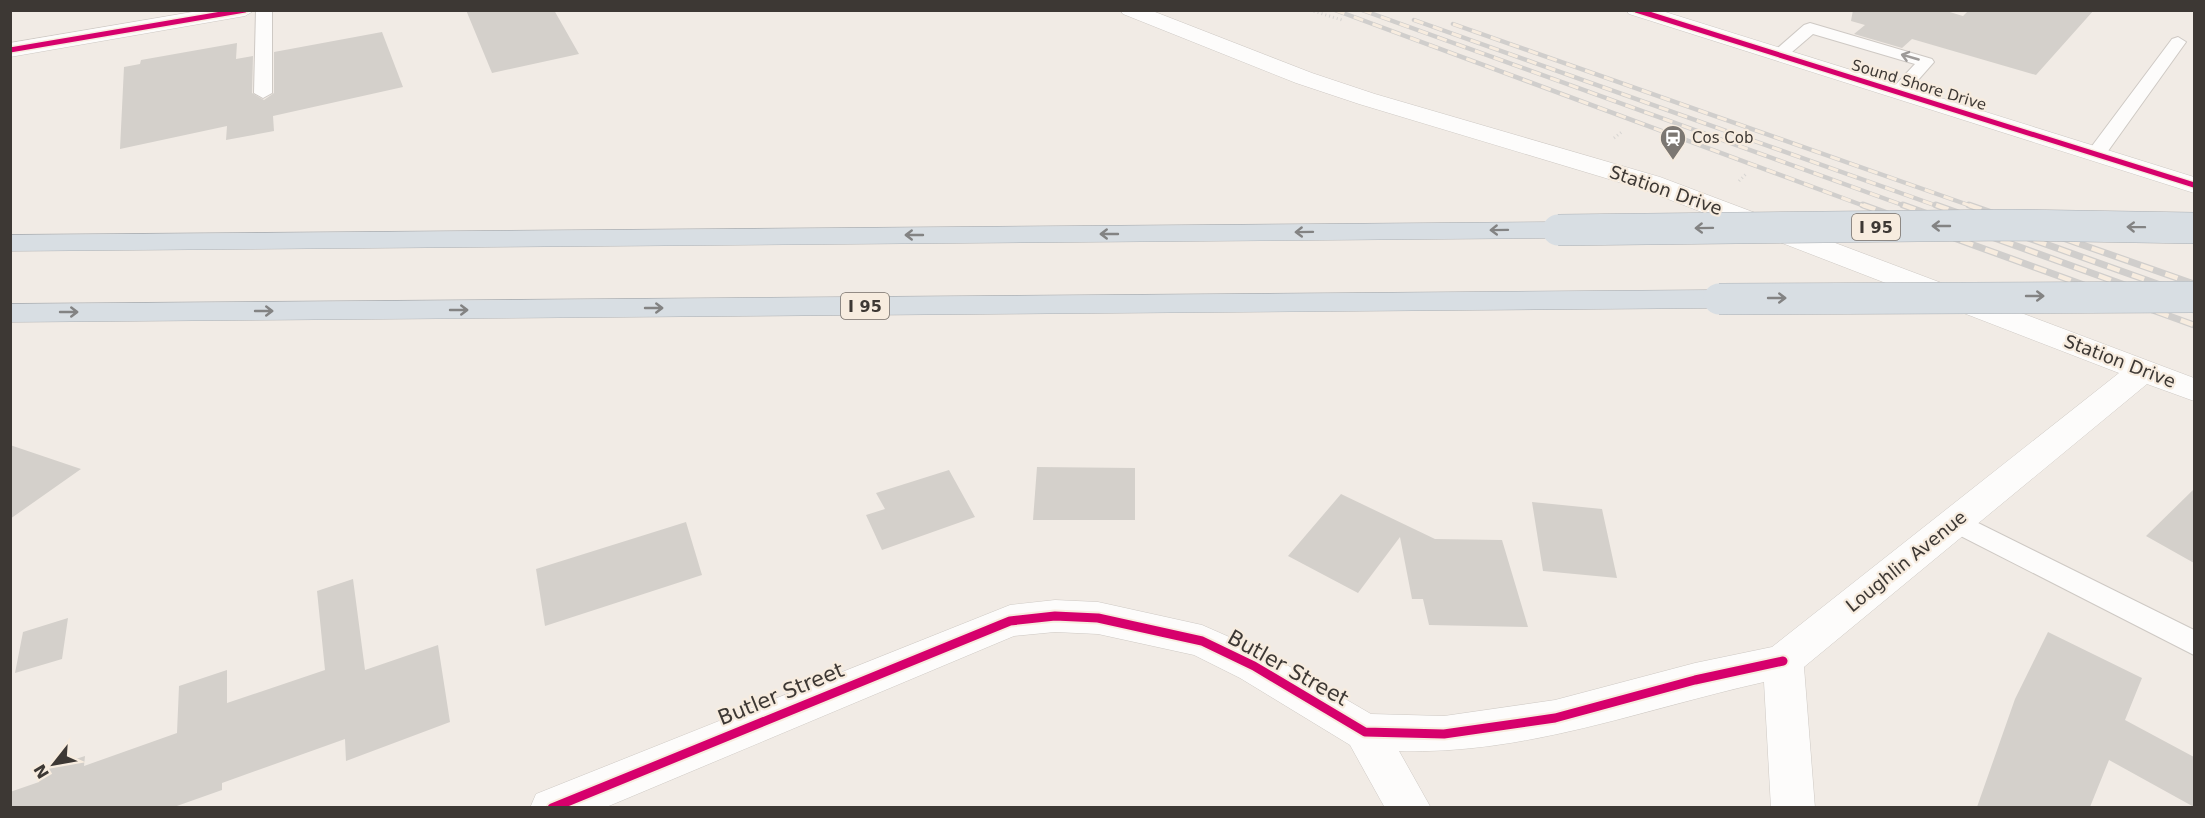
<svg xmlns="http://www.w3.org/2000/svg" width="2205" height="818" viewBox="0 0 2205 818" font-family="'DejaVu Sans',sans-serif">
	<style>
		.building { fill: #d4d0cb }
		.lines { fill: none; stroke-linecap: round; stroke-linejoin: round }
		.service-casing { stroke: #cec9c4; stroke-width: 2 }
		.minor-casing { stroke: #cec9c4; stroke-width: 1 }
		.secondary-casing { stroke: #cec9c4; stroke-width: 1 }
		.motorway-casing { stroke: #acb0b4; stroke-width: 1 }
		.path { stroke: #d7d5d2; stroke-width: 3; stroke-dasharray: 1 3; stroke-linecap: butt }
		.service { fill: #fdfcfb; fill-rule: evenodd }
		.minor { fill: #fdfcfb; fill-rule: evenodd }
		.secondary { fill: #fdfcfb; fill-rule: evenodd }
		.motorway { fill: #d8dee3; fill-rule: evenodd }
		.rail-far1-casing { stroke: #d0cecc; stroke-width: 4.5 }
		.rail-casing { stroke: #d0cecc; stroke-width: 7 }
		.rail-far1 { stroke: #f7ecdf; stroke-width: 3; stroke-dasharray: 10; stroke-linecap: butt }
		.rail { stroke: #f7ecdf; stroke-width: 4.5; stroke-dasharray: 13; stroke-linecap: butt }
		.motorway-bridge-casing { stroke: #acb0b4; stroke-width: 32; stroke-linecap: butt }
		.motorway-bridge { stroke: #d8dee3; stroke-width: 31 }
		.cycleway-far1-casing { stroke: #f7ecdf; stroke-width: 8 }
		.cycleway-casing { stroke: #f7ecdf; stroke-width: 13 }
		.cycleway-far1 { stroke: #d6006c; stroke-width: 5 }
		.cycleway { stroke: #d6006c; stroke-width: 9 }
		.oneway { stroke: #9d9a98 }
		.oneway2 { stroke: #838383 }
		.labels { text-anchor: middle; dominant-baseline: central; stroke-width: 4.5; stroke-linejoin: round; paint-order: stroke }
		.far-street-label { font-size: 15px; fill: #3d3834; stroke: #f7ecdf }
		.far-poi-label { font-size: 15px; fill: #3d3834; stroke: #f7ecdf; text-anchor: start }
		.shield { fill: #f7ecdf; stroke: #756e67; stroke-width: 1.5 }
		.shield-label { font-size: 16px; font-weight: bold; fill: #3d3834 }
		.street-label { font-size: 18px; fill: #3d3834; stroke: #f7ecdf }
		.near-street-label { font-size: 21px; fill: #3d3834; stroke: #f7ecdf }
	</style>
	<rect width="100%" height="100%" fill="#f1ebe5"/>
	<path class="building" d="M466 10H554L579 54 492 73Z
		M1853 10H1943L1963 16 1969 10H2094L2036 75 1912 39 1902 48 1854 34 1865 25 1851 21Z
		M382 32 403 87 273 116 274 131 226 140 227 126 120 149 124 67 140 64 141 60 237 43 236 59 253 56 252 93 264 100 274 93V52Z
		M10 445 81 469 10 519Z
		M1037 467 1135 468V520H1033Z
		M949 470 975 517 882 550 866 515 885 509 876 493Z
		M2194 489V563L2146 536Z
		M1341 494 1435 539 1502 540 1528 627 1429 625 1423 599H1412L1400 537 1358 593 1288 556Z
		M1532 502 1602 509 1617 578 1543 571Z
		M686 522 702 575 545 626 536 569Z
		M353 579 365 670 438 645 450 722 346 761 345 739 222 783V790L174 807H10V792L39 782V771L85 756 84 766 177 733 179 686 227 670V703L325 670 317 591Z
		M68 618 62 659 15 673 23 632Z
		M2048 632 2142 678 2125 720 2194 757V807L2109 760 2090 807H1977L2015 699Z"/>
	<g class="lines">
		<g class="service-casing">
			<path id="service" d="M256 10H272V93L263 98 254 93Z
				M1810 23 1932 59 1934 62 1904 96 1898 97 1889 92 1915 64 1813 34 1785 58H1773L1771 55 1773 52 1804 25Z
				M2178 37 2186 42 2103 158H2089L2087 154 2089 150 2172 39Z
				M1954 511 2194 630V655L1945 528 1941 521 1945 514Z"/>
		</g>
		<g class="minor-casing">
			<path id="minor" d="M1120 10H1150L1312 73 1375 94 1660 177 2194 378V401L2147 384 1804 667 1815 808H1771L1764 682C1643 709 1525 755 1399 751L1431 808H1385L1350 745 1240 678 1194 655 1098 634 1055 632 1014 636 604 808H530L536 794 1010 605 1055 600 1098 602 1202 625 1268 654 1371 714 1444 716 1555 700 1695 663 1772 647 2119 373 1642 189 1359 104 1296 83 1123 14Z"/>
		</g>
		<g class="secondary-casing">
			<path id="secondary" d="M204 10H255L245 16 10 57V43Z
				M1626 10H1659L2194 177V193L1629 14Z"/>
		</g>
		<g class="motorway-casing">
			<path id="motorway" d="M1558 222 1568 224 1572 230 1568 236 1558 238 10 251V235Z
				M1719 290 1730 293 1734 299 1730 305 1719 308 10 322V304Z"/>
		</g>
		<path class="path" d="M1310 10 1342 20
			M1614 138 1623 131
			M1739 181 1747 173"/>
		<use href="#service" class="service"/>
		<use href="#minor" class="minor"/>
		<use href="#secondary" class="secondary"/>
		<use href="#motorway" class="motorway"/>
		<g class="rail-far1-casing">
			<path id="rail-far1" d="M1335 10 1867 207
				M1362 10 1908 207
				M1414 20 1940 207
				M1453 24 1974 207"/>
		</g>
		<g class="rail-casing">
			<path id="rail" d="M1863 205 2194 325
				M1903 205 2194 310
				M1936 205 2194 297
				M1969 205 2194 284"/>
		</g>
		<use href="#rail-far1" class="rail-far1"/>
		<use href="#rail" class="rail"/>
		<g class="motorway-bridge-casing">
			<path id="motorway-bridge" d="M1558 230 2012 225 2194 228
				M1719 299 2194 297"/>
		</g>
		<use href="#motorway-bridge" class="motorway-bridge"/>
		<g class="cycleway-far1-casing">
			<path id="cycleway-far1" d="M1636 10 2194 185
				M10 50 245 10"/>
		</g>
		<g class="cycleway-casing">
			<path id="cycleway" d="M552 808 1010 621 1055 616 1098 618 1202 641 1254 666 1365 732 1444 734 1555 718 1695 680 1783 661"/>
		</g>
		<use href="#cycleway-far1" class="cycleway-far1"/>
		<use href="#cycleway" class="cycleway"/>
	</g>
	<defs><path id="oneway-shaft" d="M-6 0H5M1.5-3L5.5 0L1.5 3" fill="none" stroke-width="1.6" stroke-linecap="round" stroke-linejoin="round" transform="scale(1.5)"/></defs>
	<use class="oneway" href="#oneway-shaft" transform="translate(1910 57) rotate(-164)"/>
	<g class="oneway2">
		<use href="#oneway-shaft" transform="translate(1941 226) rotate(180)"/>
		<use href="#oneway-shaft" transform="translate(2136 227) rotate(-179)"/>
		<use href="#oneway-shaft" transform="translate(1704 228) rotate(179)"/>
		<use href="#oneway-shaft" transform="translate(1499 230) rotate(179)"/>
		<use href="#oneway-shaft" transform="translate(1304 232) rotate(179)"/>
		<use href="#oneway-shaft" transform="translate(1109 234) rotate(180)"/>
		<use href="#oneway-shaft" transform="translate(914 235) rotate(180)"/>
		<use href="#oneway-shaft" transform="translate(2035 296)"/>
		<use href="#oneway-shaft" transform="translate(1777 298)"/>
		<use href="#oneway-shaft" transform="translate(654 308)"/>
		<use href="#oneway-shaft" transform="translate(459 310)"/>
		<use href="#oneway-shaft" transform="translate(264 311)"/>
		<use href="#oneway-shaft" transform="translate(69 312)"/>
	</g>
	<defs>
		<g id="station-pin" transform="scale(1.35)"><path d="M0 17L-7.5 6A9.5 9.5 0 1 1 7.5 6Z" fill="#7c7772" stroke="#f7ecdf"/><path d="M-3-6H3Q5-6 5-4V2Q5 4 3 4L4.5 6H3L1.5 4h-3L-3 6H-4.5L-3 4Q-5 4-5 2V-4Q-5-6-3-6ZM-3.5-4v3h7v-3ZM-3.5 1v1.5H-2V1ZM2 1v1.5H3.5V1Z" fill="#fff"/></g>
	</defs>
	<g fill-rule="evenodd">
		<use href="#station-pin" x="1673" y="138"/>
	</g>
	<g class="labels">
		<g class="far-street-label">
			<text transform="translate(1919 85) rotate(17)">Sound Shore Drive</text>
		</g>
		<g class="far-poi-label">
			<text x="1692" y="138">Cos Cob</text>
		</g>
		<g class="shield">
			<rect x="1852" y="214" width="48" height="26" rx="4.5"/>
			<rect x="841" y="293" width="48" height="26" rx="4.5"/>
		</g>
		<g class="shield-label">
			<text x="1876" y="227">I 95</text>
			<text x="865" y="306">I 95</text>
		</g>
		<g class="street-label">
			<text transform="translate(1666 190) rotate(19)">Station Drive</text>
			<text transform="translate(2120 361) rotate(21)">Station Drive</text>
			<text transform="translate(1906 561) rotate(-39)">Loughlin Avenue</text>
		</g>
		<g class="near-street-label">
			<text transform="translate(1288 668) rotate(29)">Butler Street</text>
			<text transform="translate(781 694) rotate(-22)">Butler Street</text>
		</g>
	</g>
	<rect width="2205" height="818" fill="none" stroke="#3d3834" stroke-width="24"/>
	<g transform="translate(54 764) rotate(239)" stroke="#f7ecdf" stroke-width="4.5" paint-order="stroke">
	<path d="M0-4.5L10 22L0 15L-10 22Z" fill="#3d3834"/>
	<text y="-9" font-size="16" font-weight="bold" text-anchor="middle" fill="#3d3834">N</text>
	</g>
</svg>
